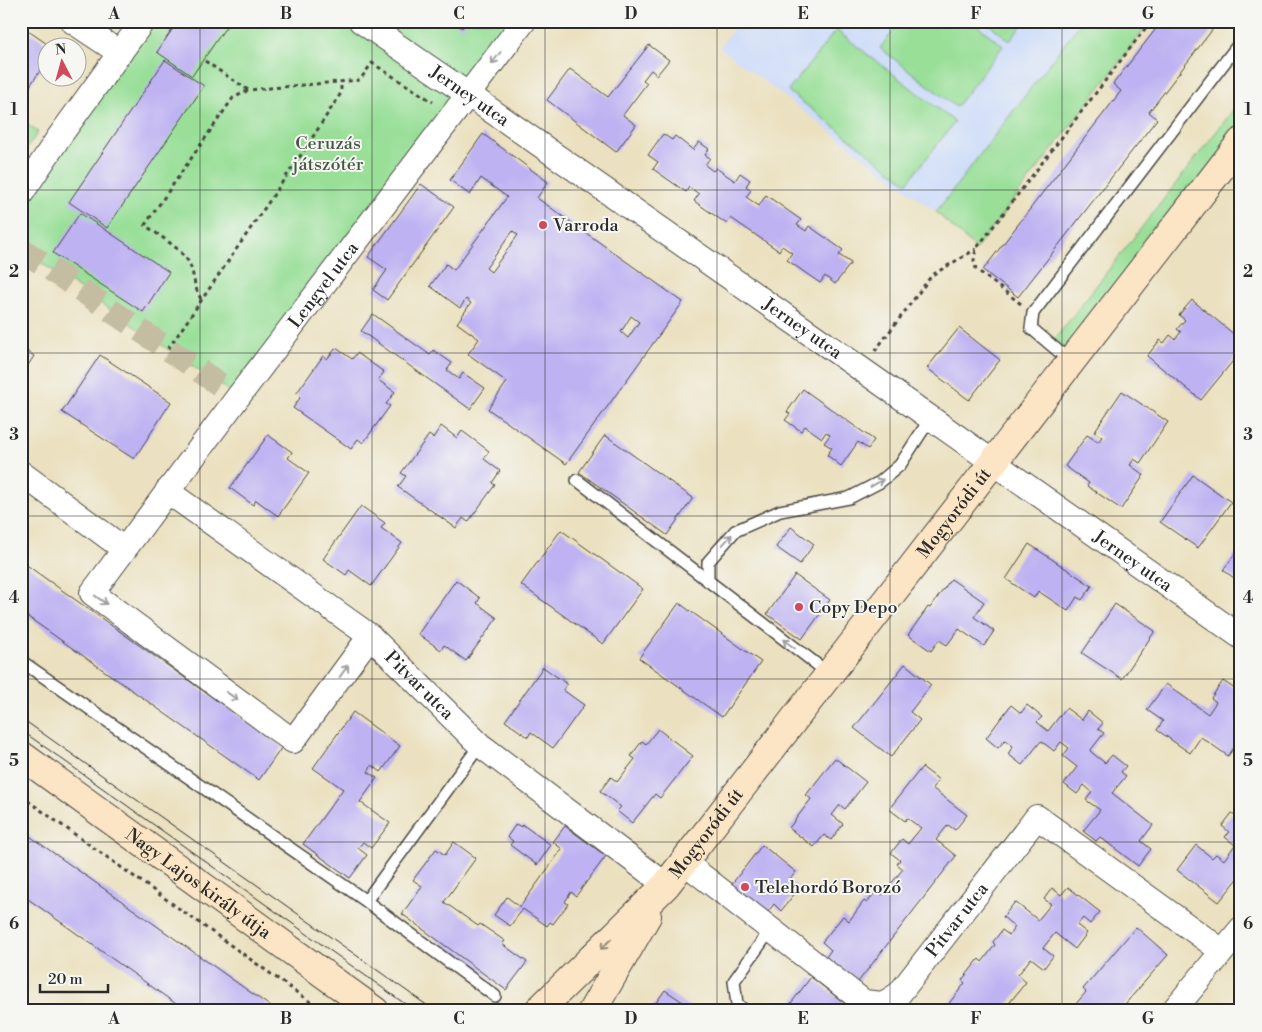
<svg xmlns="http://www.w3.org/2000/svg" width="1262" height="1032" viewBox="0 0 1262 1032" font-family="'Libre Bodoni',serif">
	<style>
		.built { fill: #ccdbf9 }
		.green { fill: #99df98; stroke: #628562 }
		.building { fill: #beb2f2; fill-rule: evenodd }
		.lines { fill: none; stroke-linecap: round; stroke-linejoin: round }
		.street-tunnel { stroke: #c5bda2; stroke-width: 24; stroke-dasharray: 24 12; stroke-linecap: butt }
		.lane-casing { stroke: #484641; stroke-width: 14 }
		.street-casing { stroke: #484641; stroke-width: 26 }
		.secondary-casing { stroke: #484641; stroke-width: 30 }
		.path { stroke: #484641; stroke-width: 3; stroke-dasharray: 4 4; stroke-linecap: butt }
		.lane { stroke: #fff; stroke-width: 11 }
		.street { stroke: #fff; stroke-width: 24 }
		.secondary { stroke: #fce5c4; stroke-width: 28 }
		.tram { stroke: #2b2b2b; stroke-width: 1 }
		.oneway { stroke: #a0a0a0 }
		.oneway2 { stroke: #948878 }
		.grid { fill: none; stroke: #2b2b2b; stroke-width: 1; stroke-opacity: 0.55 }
		.poi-dot { fill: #d1495b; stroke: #f6f6f2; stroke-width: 2 }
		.labels { text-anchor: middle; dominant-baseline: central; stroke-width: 4; stroke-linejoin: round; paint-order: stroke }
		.street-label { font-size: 18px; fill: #2b2b2b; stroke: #f6f6f2 }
		.park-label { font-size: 18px; fill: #465846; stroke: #f6f6f2 }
		.poi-label { font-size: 18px; fill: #2b2b2b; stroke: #f6f6f2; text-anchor: start }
		.neatline { fill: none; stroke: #2b2b2b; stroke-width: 2 }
		.grid-label { font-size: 16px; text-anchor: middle; font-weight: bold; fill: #2b2b2b }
	</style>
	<rect width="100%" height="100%" fill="#f6f6f2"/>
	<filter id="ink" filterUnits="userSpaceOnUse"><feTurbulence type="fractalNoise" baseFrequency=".02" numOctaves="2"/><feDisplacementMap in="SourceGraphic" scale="10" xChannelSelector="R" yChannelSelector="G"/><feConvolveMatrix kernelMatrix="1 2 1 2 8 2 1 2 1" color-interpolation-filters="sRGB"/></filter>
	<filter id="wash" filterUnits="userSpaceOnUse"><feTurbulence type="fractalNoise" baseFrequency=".0096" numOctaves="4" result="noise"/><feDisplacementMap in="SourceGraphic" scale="20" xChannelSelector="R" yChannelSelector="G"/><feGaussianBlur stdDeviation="1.12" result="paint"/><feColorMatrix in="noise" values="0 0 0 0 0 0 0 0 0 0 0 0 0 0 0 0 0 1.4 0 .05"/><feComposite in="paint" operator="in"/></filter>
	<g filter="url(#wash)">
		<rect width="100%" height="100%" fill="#ebe1c0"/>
		<path class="built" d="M740 21H1082L936 212 719 47Z"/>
		<path class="green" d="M145 21H523L238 397 21 249V197Z
			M901 21H972L1003 46 956 107 880 48Z
			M985 21H1025L1010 41Z
			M1082 21H1151L976 249 936 212Z
			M836 30 955 122 907 183 788 91Z
			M1241 100V132L1070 352 1054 340Z
			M21 120 38 132 21 157Z"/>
		<g id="blocks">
			<path class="building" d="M178 21H230L192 76 157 52Z
				M452 21H467L462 28Z
				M1162 21H1219L1149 112 1157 119 1018 297 983 270 1121 91 1113 84Z
				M21 26 53 48H48V59L21 99Z
				M649 45 669 60 657 75 651 70 643 80 647 83 623 115 636 125 616 152 547 100 570 69 608 97Z
				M165 60 204 86 107 228 69 202Z
				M483 134 548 182 537 198 683 302 566 464 488 409 507 382 468 354 479 339 457 323 471 303 466 299 460 308 430 286 446 264 454 270 507 197 481 178 470 195 450 180ZM513 231 518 235 491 272 486 268ZM631 316 639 322 628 338 621 332Z
				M663 134 672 140 675 136 693 150 699 142 709 149 705 155 710 158 705 165 713 171 716 168 735 181 740 173 750 180 746 186 751 190 746 197 759 206 766 195 801 220 797 225 806 231 809 226 843 250 839 255 851 263 835 284 825 276 820 283 787 260 792 253 782 246 779 251 731 218 727 224 694 201 699 194 689 187 686 192 653 169 658 162 648 155Z
				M421 184 454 207 387 300 373 290 387 270 368 257Z
				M80 213 169 272 143 312 53 253Z
				M1192 300 1241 340V351L1201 400 1147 356 1160 340 1164 343 1170 335 1175 339 1181 332 1177 329 1185 320 1179 315Z
				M373 314 430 355 433 350 452 363 447 370 459 379 463 373 485 388 470 409 361 331Z
				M959 328 1000 360 969 400 927 368Z
				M21 347 34 356 21 376Z
				M336 348 352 359 357 353 384 372 378 380 395 392 386 404 390 406 363 443 358 439 351 449 293 408 300 398 296 394 323 356 327 359Z
				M100 355 171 402 134 459 62 412Z
				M803 389 874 440 868 449 858 442 841 466 827 455 832 448 824 443 830 435 826 432 822 438 805 426 801 431 785 420 790 414 787 412Z
				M1122 391 1168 422 1140 463 1134 459 1130 465 1144 475 1121 509 1087 486 1089 483 1065 466 1087 435 1098 442 1102 437 1094 432Z
				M441 426 457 438 462 431 489 451 484 459 500 471 492 483 495 485 468 522 463 518 456 528 398 487 406 476 401 473 429 435 433 438Z
				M268 435 292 452 288 458 309 473 278 516 256 500 253 505 230 488Z
				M605 435 693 498 667 535 579 472Z
				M1193 475 1231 502 1198 548 1160 522Z
				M361 506 385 523 381 528 402 543 371 586 349 570 346 575 323 559Z
				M791 527 814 544 800 564 776 547Z
				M561 530 643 589 603 644 521 585Z
				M1029 544 1092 586 1082 600 1077 597 1068 611 1038 591 1034 598 1006 579Z
				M1241 546V583L1223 570Z
				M21 561 282 747 259 780 21 612Z
				M795 575 830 600 802 639 767 614Z
				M951 579 984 602 974 617 994 631 984 646 959 629 947 645 939 640 931 651 908 635 928 607 930 608Z
				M456 580 480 598 477 603 497 618 466 661 444 645 441 650 418 634Z
				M679 603 761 662 722 717 639 658Z
				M1115 604 1155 631 1122 679 1082 653Z
				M905 664 931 685 910 712 920 720 891 757 854 728Z
				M543 667 567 684 563 690 584 705 553 748 531 732 528 737 505 721Z
				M1223 681 1241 693V738L1228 756 1201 737 1190 753 1157 730 1163 721 1147 710 1166 684 1208 714 1216 702 1211 698Z
				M1011 705 1021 713 1027 705 1042 717 1037 722 1048 731 1066 708 1082 720 1088 711 1103 723 1098 729 1104 733 1090 751 1105 763 1112 755 1126 766 1121 772 1126 776 1112 793 1153 825 1141 841 1151 849 1138 866 1100 837 1096 841 1083 831 1100 810 1086 800 1092 792 1084 785 1077 794 1064 784 1077 767 1063 756 1069 748 1061 742 1054 751 1041 741 1022 765 1008 754 1013 746 1005 740 998 748 986 738Z
				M353 712 400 746 381 772 372 765 368 772 377 778 360 802 390 823 371 848 363 842 358 848 367 855 350 878 303 844 343 789 313 768Z
				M658 729 693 756 660 798 655 794 632 823 617 811 621 807 600 791 611 777 617 782 635 759 631 756 642 741 646 744Z
				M835 758 866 782 845 809 840 805 832 815 843 824 831 840 824 835 814 847 789 828 811 799 806 795Z
				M922 767 939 780 932 788 967 815 955 830 948 825 936 840 956 856 858 982 826 957 831 950 822 942 843 916 849 921 864 901 867 903 876 891 882 895 903 869 897 864 900 860 891 853 902 839 908 844 921 828 907 818 905 821 889 809Z
				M1232 813 1241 819V875L1219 902 1177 870 1196 845 1212 858 1216 854 1224 860 1235 845 1225 837 1229 832 1222 826Z
				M516 824 521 827 523 825 551 845 537 865 510 845 513 841 507 837Z
				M565 826 606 856 576 896 571 892 565 902 568 904 553 924 550 922 547 926 523 909 510 926 494 915 507 897 520 907 562 849 553 842Z
				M21 830 277 1011H186L21 894Z
				M454 842 476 858 444 902 478 926 480 924 505 941 502 944 527 962 506 990 402 914 422 886 413 880 436 849 445 855Z
				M762 845 796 872 789 880 799 888 781 911 774 904 767 913 731 885Z
				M1068 887 1100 912 1090 924 1083 918 1077 925 1087 933 1075 949 1055 933 1043 948 1053 956 1044 968 1031 958 1018 975 1026 982 1003 1011H995L992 1009 990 1011H943L965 983 962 980 979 959 982 962 995 945 993 942 1002 930 1009 935 1015 927 1003 917 1015 902 1038 920 1051 904 1044 899 1052 888 1061 895Z
				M1136 927 1168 955 1119 1011H1070L1086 992 1083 989Z
				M811 977 834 995 855 1011H795L789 1006Z
				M665 990 696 1011H650Z
				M1241 1001V1011H1232Z"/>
		</g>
	</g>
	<g filter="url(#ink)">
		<use href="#blocks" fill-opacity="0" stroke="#484641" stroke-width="1"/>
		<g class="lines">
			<path class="street-tunnel" d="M21 249 238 397"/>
			<g class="lane-casing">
				<path id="lane" d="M1070 361 1031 328 1033 313 1241 41
					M577 480 828 673
					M708 581V562L735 531 780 511 849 498 880 482 900 465 930 419
					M21 661 366 901 495 996
					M366 901 480 745
					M745 1011 737 1004 734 981 771 929"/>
			</g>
			<g class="street-casing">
				<g id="street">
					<path d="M72 21 120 53"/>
					<path id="s1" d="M361 21 469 95 861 369 1241 637"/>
					<path d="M21 194 59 137 143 21"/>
					<path d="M21 473 124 549"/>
					<path id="s2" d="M167 491 370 636 480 745 666 885"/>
					<path id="s3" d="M370 636 293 741 92 593 238 397 524 21"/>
					<path id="s4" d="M684 862 864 1002 883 1004 899 994 1037 817 1222 951"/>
					<path d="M1173 1011 1241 929"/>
				</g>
			</g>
			<g class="secondary-casing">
				<g id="secondary">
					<path id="s5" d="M21 755 375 1011"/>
					<path id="s6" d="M538 1011 666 885 1241 142"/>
					<path d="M592 1011 647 916"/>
				</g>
			</g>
			<path class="path" d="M205 61 248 90 360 80 372 63 433 102
				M201 299C193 285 195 278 190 265 184 250 158 235 145 225L233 98 247 91
				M1021 304 976 269 974 260 976 249 1151 21
				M168 349 305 149 341 93V81
				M875 351 932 275 976 249
				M21 796 323 1011"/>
			<use href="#lane" class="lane"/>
			<use href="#street" class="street"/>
			<use href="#secondary" class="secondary"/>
			<path class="tram" d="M21 718 435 1011
				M21 730 415 1011"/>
		</g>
		<defs><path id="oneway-shaft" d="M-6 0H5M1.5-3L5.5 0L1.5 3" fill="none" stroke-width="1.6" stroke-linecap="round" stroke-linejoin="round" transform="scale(1.25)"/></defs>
		<g class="oneway">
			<use href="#oneway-shaft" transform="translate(496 58) rotate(127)"/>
			<use href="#oneway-shaft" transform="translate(877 483) rotate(-31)"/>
			<use href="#oneway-shaft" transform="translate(727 540) rotate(-48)"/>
			<use href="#oneway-shaft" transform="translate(101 600) rotate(36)"/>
			<use href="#oneway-shaft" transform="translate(789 644) rotate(-143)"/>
			<use href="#oneway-shaft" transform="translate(344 671) rotate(-54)"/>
			<use href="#oneway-shaft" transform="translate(232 696) rotate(36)"/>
		</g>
		<use class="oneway2" href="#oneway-shaft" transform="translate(606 944) rotate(135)"/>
	</g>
	<path class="grid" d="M200 21V1011M372 21V1011M545 21V1011M717 21V1011M890 21V1011M1062 21V1011M21 190H1241M21 353H1241M21 516H1241M21 679H1241M21 842H1241"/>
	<g class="poi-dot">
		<circle cx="543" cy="225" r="5"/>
		<circle cx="799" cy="607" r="5"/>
		<circle cx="745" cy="887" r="5"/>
	</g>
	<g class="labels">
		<g class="street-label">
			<text stroke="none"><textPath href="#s1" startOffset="132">Jerney utca</textPath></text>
			<text stroke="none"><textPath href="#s3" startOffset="765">Lengyel utca</textPath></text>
			<text stroke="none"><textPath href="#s1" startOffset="538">Jerney utca</textPath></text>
			<text stroke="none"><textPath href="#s6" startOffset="650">Mogyoródi út</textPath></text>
			<text stroke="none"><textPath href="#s1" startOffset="942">Jerney utca</textPath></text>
			<text stroke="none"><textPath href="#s2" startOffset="319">Pitvar utca</textPath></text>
			<text stroke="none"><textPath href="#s6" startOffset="245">Mogyoródi út</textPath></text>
			<text stroke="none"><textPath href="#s5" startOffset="219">Nagy Lajos király útja</textPath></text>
			<text stroke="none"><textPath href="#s4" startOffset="360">Pitvar utca</textPath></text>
		</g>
		<g class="park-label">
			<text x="328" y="143">Ceruzás<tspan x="328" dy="21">játszótér</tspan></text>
		</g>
		<g class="poi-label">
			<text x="553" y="225">Varroda</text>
			<text x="809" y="607">Copy Depo</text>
			<text x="755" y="887">Telehordó Borozó</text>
		</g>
	</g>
	<rect width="1262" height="1032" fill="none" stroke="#f6f6f2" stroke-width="55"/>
	<g transform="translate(62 62) rotate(354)"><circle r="24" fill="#f6f6f2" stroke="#a5a5a2"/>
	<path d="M0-4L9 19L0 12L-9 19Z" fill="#d1495b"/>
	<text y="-8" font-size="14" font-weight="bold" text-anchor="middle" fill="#2b2b2b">N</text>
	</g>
	<path d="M40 984v8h68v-8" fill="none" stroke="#2b2b2b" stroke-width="2.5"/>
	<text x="48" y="984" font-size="15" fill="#2b2b2b" stroke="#f6f6f2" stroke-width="4" paint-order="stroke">20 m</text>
	<rect x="28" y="28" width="1206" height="976" class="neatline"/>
	<g class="grid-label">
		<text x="114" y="19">A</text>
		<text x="286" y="19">B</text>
		<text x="459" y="19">C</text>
		<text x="631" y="19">D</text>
		<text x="803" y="19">E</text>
		<text x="976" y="19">F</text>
		<text x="1148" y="19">G</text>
		<text x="14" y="115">1</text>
		<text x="1248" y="115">1</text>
		<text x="14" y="277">2</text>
		<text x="1248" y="277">2</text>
		<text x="14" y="440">3</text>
		<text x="1248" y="440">3</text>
		<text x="14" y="603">4</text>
		<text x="1248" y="603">4</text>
		<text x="14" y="766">5</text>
		<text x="1248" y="766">5</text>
		<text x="14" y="929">6</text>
		<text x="1248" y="929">6</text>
		<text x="114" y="1024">A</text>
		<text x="286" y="1024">B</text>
		<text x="459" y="1024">C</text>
		<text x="631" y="1024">D</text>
		<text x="803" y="1024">E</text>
		<text x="976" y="1024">F</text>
		<text x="1148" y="1024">G</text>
	</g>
</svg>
